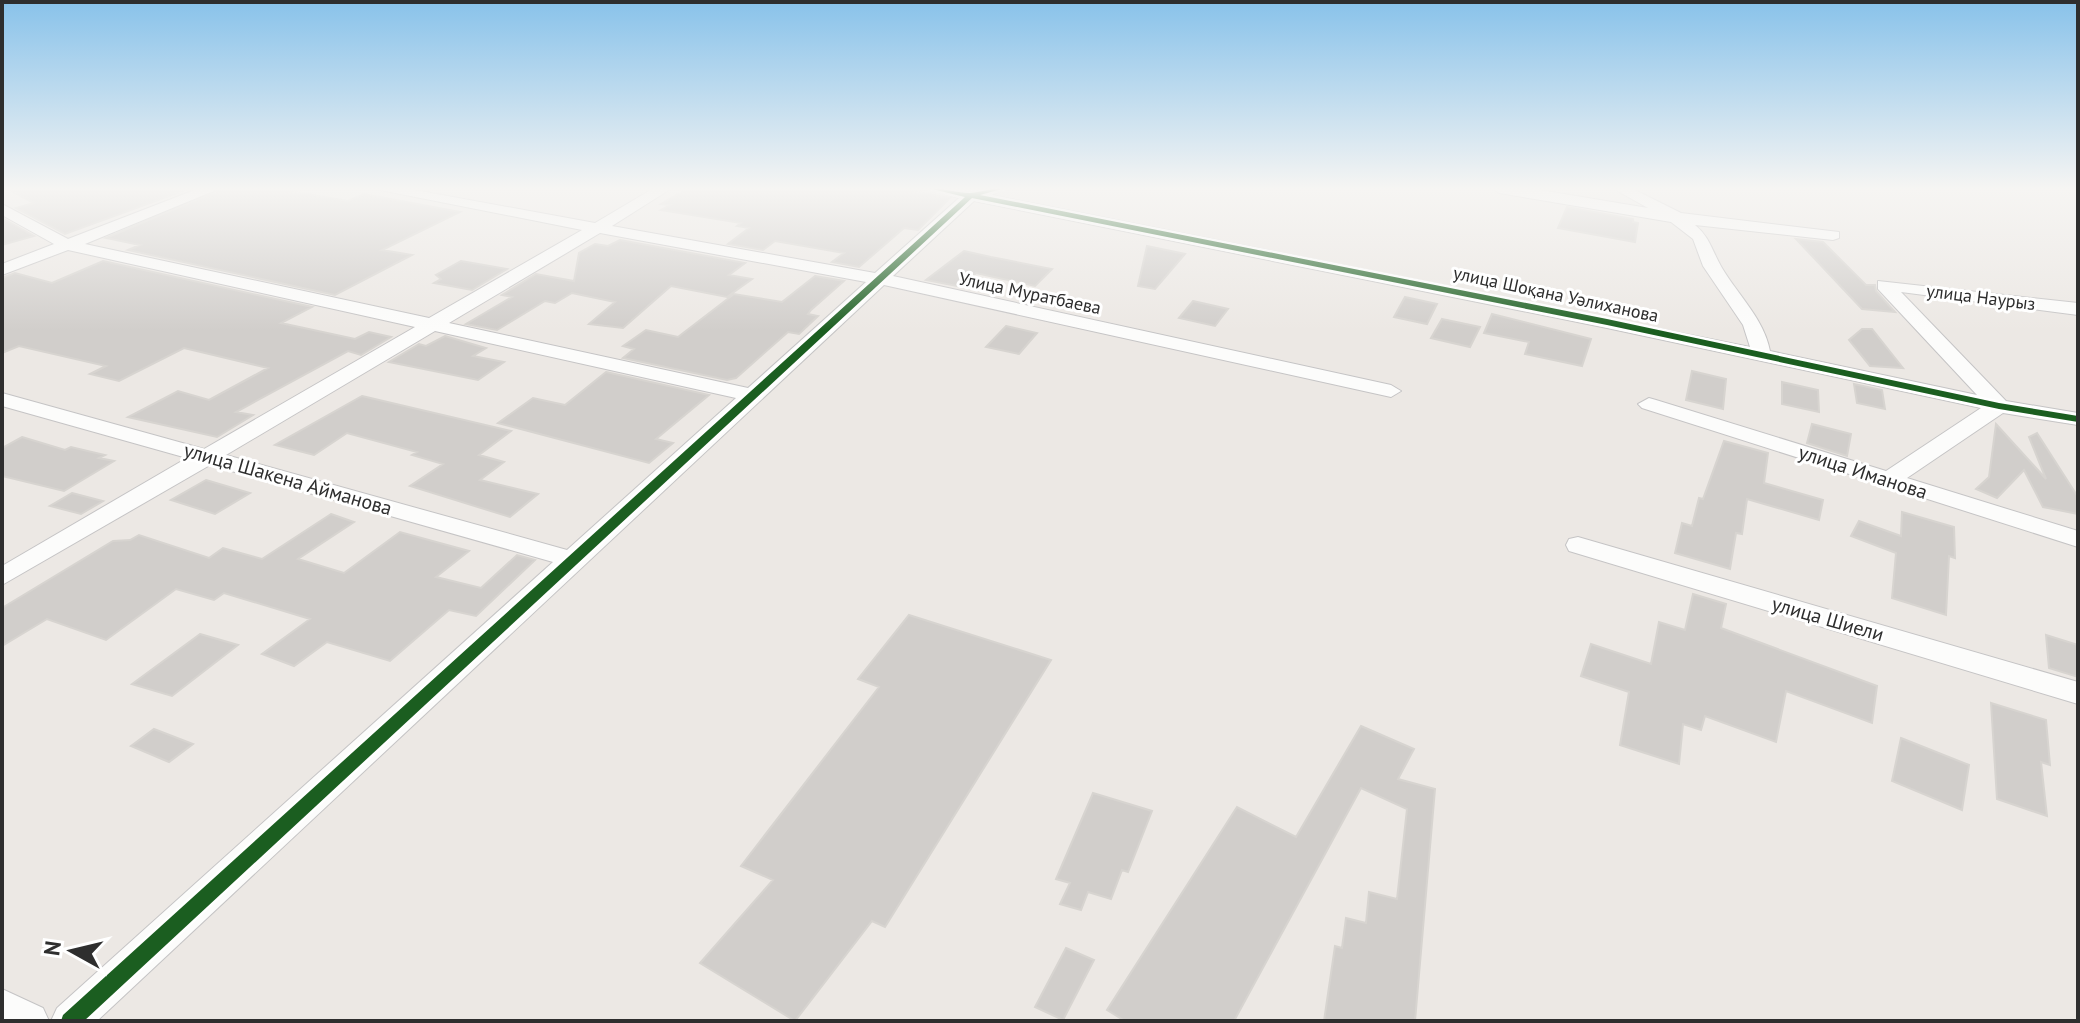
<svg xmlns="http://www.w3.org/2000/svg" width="2080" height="1023" viewBox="0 0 2080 1023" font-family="'PT Sans',sans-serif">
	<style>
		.building { fill: #d1cecb; stroke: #d7d4d0; stroke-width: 2 }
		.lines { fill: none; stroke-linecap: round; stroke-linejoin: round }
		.minor-casing { stroke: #c5c4c5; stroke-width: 2 }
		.minor { fill: #fcfcfb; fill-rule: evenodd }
		.cycleway-casing { stroke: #fff; stroke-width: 5 }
		.cycleway { fill: #1b5e20; fill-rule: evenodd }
		.labels { text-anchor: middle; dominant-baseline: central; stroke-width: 6; stroke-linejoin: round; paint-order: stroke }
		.far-street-label { font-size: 18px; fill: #2e2e2e; stroke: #fff }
		.street-label { font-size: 20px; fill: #2e2e2e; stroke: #fff }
	</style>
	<rect width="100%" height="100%" fill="#ece8e4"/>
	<path class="building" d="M6 188H191L65 234 16 208 34 203Z
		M224 188H273L348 201 364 194 460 212 382 250 412 255 335 295 128 250 140 245 106 238Z
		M688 188H895L950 198 918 230 904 228 859 267 832 262 844 253 775 241 763 250 728 244 749 228 737 226 741 223 661 210 670 205 661 204Z
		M1567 207 1633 219V222L1638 223 1635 242 1558 228Z
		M2 218 34 236 2 245Z
		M1796 239 1823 242 1866 285H1875L1876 291 1895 312 1862 309Z
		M620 240 745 263 729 275 752 279 727 297 671 286 623 328 589 324 615 302 572 293 555 303 545 301 497 330 466 324 512 297 502 295 536 274 574 281 579 253 595 244 608 246Z
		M1147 246 1185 254 1155 289 1138 286Z
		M964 251 991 257 1052 269 1035 286 976 273 962 287 926 280Z
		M103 261 312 307 281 323 355 339 369 332 391 337 361 355 348 351 236 412 253 415 217 437 128 417 178 391 209 400 268 368 184 348 119 381 90 374 106 366 19 346 2 353V278L15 273 52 283Z
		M461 261 507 269 472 290 434 283 441 279 436 275Z
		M815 276 844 281 811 310 808 314 818 316 799 334 788 332 736 378 727 380 623 358 634 349 623 346 646 330 678 337 734 294 782 302Z
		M1405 297 1437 304 1427 324 1394 317Z
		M1193 301 1228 309 1215 326 1179 318Z
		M1492 314 1591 339 1582 366 1525 354 1529 342 1484 333Z
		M1442 319 1480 327 1470 347 1431 338Z
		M1006 326 1037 333 1019 354 986 347Z
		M1862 329H1872L1903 368 1870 366 1849 340Z
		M445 336 486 348 473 356 504 362 478 380 389 362 419 344 426 346Z
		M1692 371 1726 379 1723 409 1686 400Z
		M606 372 709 395 656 439 673 443 649 463 498 423 533 398 565 405Z
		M1782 382 1818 390 1819 412 1782 404Z
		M1854 384 1882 390 1885 409 1857 403Z
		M362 396 511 431 479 455 504 462 480 480 538 494 510 517 410 486 443 464 412 455 417 452 347 433 314 455 275 445Z
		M1812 424 1851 434 1847 456 1807 443Z
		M1996 424 2046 479 2029 437 2037 433 2078 497V514L2043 507 2024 470 1997 498 1976 489 1989 477Z
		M22 437 65 450 71 447 105 455 99 458 114 461 64 491 2 476V448Z
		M1724 441 1768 453 1764 483 1823 500 1819 520 1747 499 1742 534 1736 533 1730 569 1675 553 1682 523 1692 526 1699 498 1703 499Z
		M206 480 250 493 215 514 171 500Z
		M72 493 103 501 81 514 50 506Z
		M1902 512 1954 527 1955 558 1949 556 1946 615 1892 598 1896 553 1851 536 1859 521 1901 536Z
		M331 514 354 522 298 559 344 573 400 532 469 551 436 577 481 588 517 555 535 560 476 616 449 610 390 661 327 642 294 666 262 654 310 619 224 593 214 600 176 589 106 640 47 619 2 646V608L113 541 130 540 139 535 209 558 223 548 262 559Z
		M1693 594 1726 604 1721 628 1877 686 1872 723 1786 691 1776 742 1705 716 1701 730 1683 724 1679 764 1620 745 1629 692 1581 676 1591 644 1651 664 1659 622 1685 630Z
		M909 615 1051 660 885 927 872 921 795 1021 700 963 773 880 741 866 879 687 858 679Z
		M200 634 238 645 172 696 132 684Z
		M2046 635 2078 645V677L2049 668Z
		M1991 703 2046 720 2050 765 2041 762 2047 816 1997 799Z
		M1361 726 1414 749 1398 779 1435 789 1415 1021H1324L1335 946 1342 948 1346 918 1366 923 1369 892 1397 899 1407 809 1361 788 1234 1021H1125L1107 1010 1237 807 1296 837Z
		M154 729 193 744 169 762 131 746Z
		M1901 738 1969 765 1962 810 1892 781Z
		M1093 793 1152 811 1128 872 1122 870 1111 899 1088 892 1081 910 1060 904 1070 883 1056 879Z
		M1066 948 1094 960 1063 1020 1035 1007Z"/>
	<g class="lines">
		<g class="minor-casing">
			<path id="minor" d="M200 188H221L85 244 429 318 582 230 370 188H404L595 223 654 188H672L612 226 875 273 959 198 925 188H1008L991 195 1750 347 1743 325 1703 266 1693 239 1671 222 1499 193 1492 188H1528L1648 208 1612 188H1631L1681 213 1839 232V238L1833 240 1695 225C1710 237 1712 251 1722 268 1738 295 1764 319 1770 351L1977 395 1878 289V281L2078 303V315L1901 292 2006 401 2078 413V425L2003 413 1907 478 2078 531V547L1642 408 1638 404 1649 398 1656 400 1886 471 1981 408 1607 328 974 201 893 276 1391 385 1401 391 1391 397 884 285 97 1021H51L57 1008 553 562 210 465 2 585V566L187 458 2 406V393L204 449 415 327 68 250 2 275V264L54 244 2 215V204L68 239ZM600 233 866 282 748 388 449 323ZM435 331 736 398 567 550 226 455Z
				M1578 537 2078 682V704L1569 551 1566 545 1569 539Z
				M2 989 43 1008 49 1021H2Z"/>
		</g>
		<use href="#minor" class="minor"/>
		<g class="cycleway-casing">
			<path id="cycleway" d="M928 188C942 188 958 193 970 193 982 192 992 188 1005 188L980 195 1607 319 1999 403 2078 416V422L1999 409 1607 325 972 198 84 1021H61L63 1015 965 197Z"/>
		</g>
		<use href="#cycleway" class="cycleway"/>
	</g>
	<linearGradient id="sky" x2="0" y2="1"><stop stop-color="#88c2ea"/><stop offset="0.57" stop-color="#f6f5f3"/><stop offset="1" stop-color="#f6f5f3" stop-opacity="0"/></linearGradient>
	<rect width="2080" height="331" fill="url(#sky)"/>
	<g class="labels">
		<g class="far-street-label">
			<text transform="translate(1030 293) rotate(12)">Улица Муратбаева</text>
			<text transform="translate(1556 294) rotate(12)">улица Шоқана Уәлиханова</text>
			<text transform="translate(1981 297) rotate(7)">улица Наурыз</text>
		</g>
		<g class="street-label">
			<text transform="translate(1863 472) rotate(18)">улица Иманова</text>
			<text transform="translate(288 479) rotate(16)">улица Шакена Айманова</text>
			<text transform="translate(1828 619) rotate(16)">улица Шиели</text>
		</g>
	</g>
	<rect width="2080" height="1023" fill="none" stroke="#2e2e2e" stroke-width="8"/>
	<g transform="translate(72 951) rotate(278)" stroke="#ffffff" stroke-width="6" paint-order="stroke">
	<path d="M0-6L14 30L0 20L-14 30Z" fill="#2e2e2e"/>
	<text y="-12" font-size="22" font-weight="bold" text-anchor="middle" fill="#2e2e2e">N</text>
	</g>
</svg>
